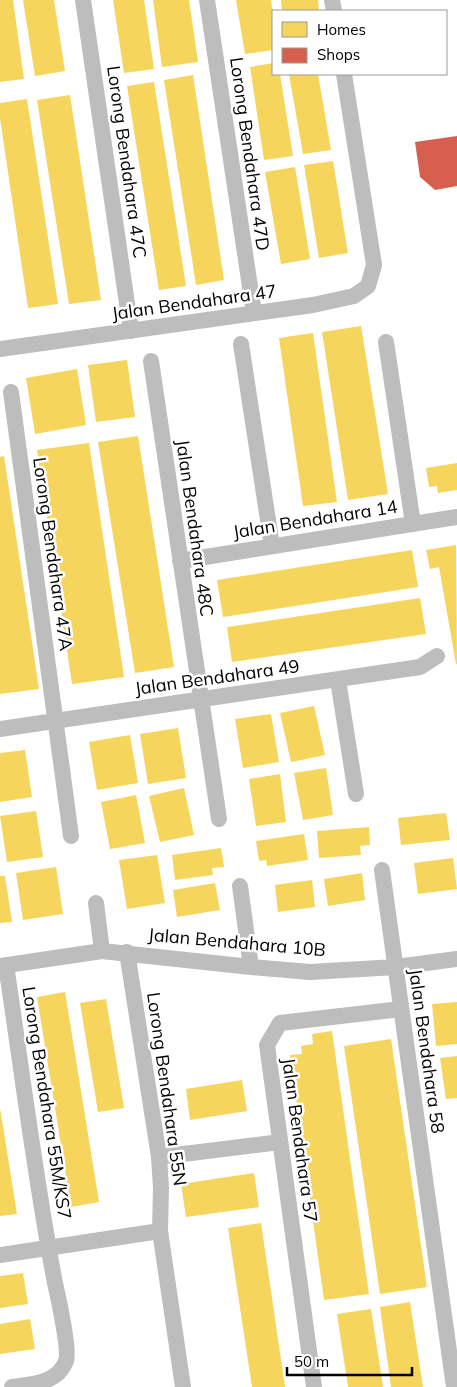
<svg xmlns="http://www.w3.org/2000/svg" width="457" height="1387" viewBox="0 0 457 1387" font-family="Mulish,sans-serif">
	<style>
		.homes { fill: #f6d55c }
		.shops { fill: #d6604d }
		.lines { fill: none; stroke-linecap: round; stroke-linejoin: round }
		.street { stroke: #bdbdbd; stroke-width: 16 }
		.labels { text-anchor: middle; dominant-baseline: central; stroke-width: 5; stroke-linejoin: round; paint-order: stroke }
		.street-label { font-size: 18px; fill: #000; stroke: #fff }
	</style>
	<rect width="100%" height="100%" fill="#fff"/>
	<path class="homes" d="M0 0H13L24 79 0 82Z
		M23 0H54L65 71 35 76Z
		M113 0H144L154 69 124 73Z
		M153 0H189L198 62 162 67Z
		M236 0H271L273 14V50L245 54Z
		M281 0H318L319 11H282Z
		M273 63V74H280L293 156 264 160 250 67Z
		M289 74H318L331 150 303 154Z
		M193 75 224 280 196 285 164 80Z
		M154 82 186 286 159 290 127 86Z
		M70 95 101 300 69 304 37 100Z
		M27 99 58 304 28 308 0 118V103Z
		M333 161 348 253 319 258 304 165Z
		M295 167 310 259 281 264 265 172Z
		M361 326 388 494 348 500 322 332Z
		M313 333 337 502 303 506 279 338Z
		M127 360 135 417 96 422 88 365Z
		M77 369 86 425 35 434 26 378Z
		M138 436 174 667 135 673 98 442Z
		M89 443 124 677 72 684 37 450Z
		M4 456 39 689 0 694V457Z
		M457 463V490L438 493 437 486 429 487 426 468Z
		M456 545 457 664H456L439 567 430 569 426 550Z
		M412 550 418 587 223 617 217 580Z
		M420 598 426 634 232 662 227 627Z
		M314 706 325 755 291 762 280 713Z
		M271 714 279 762 243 768 235 719Z
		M178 728 186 778 148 784 140 734Z
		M130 735 138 783 97 790 89 742Z
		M25 750 32 797 0 802V753Z
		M326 768 333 815 303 820 294 773Z
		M280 774 286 822 256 826 249 779Z
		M184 788 194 835 160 842 149 796Z
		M136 795 145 843 110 849 101 802Z
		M36 811 43 857 7 862 0 816Z
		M446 813 450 840 401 845 398 818Z
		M369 827 370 845 360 846 361 855 319 858 317 831Z
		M304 834 308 860 267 866 266 860 259 861 256 841Z
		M221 848 224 867 212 868 213 875 175 880 172 855Z
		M157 855 165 903 127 909 119 860Z
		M453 858 457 889 418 894 414 863Z
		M56 867 63 914 23 920 16 873Z
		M362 873 365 900 328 906 324 879Z
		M0 876H5L12 922 0 923Z
		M312 880 315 907 278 912 275 885Z
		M215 883 220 910 177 917 173 890Z
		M65 992 99 1202 71 1207 37 997Z
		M106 999 124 1108 98 1112 80 1003Z
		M457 1002V1044L436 1046 432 1004Z
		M332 1031 369 1294 324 1300 290 1055 302 1054 301 1046 313 1044 312 1034Z
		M391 1039 427 1287 380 1294 344 1046Z
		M457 1056V1098L446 1099 440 1058Z
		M242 1080 247 1111 190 1120 186 1089Z
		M0 1108 17 1214 0 1216Z
		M254 1173 259 1207 186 1217 181 1184Z
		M261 1223 285 1387H252L232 1255 228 1228Z
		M23 1273 28 1304 0 1308V1276Z
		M410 1302 423 1387H391L380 1307Z
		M371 1309 383 1387H348L337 1314Z
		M30 1319 35 1349 0 1354V1324Z"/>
	<path class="shops" d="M457 136V186L435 190 420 177 415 142Z"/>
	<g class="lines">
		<path class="street" d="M83 0 131 331
			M207 0 254 313
			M332 0 334 11
			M386 342 413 524
			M241 344 272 546
			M0 349 313 305 354 296 368 286 374 265 344 74
			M151 361 219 819
			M11 392 71 836
			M180 561 457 517
			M338 680 356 794
			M0 729 420 667 437 656
			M382 870 454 1387
			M240 886 251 967
			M96 903 102 951
			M127 952 159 1157 161 1188 160 1231 183 1387
			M6 965C22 1071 35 1178 55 1283 58 1296 70 1351 66 1361 58 1383 33 1384 12 1387
			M0 966 102 951 251 967 310 972 396 967 457 959
			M159 1157 280 1142
			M0 1255 160 1231
			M314 1387 267 1045 280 1023 401 1009"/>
	</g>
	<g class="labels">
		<g class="street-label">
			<text transform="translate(250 154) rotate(82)">Lorong Bendahara 47D</text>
			<text transform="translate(127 162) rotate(82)">Lorong Bendahara 47C</text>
			<text transform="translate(194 302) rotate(-8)">Jalan Bendahara 47</text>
			<text transform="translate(315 519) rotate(-9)">Jalan Bendahara 14</text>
			<text transform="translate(195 528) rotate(82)">Jalan Bendahara 48C</text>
			<text transform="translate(53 554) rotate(82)">Lorong Bendahara 47A</text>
			<text transform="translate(217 677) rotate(-8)">Jalan Bendahara 49</text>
			<text transform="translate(237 942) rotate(5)">Jalan Bendahara 10B</text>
			<text transform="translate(427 1051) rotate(82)">Jalan Bendahara 58</text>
			<text transform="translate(167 1089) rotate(82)">Lorong Bendahara 55N</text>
			<text transform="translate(47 1103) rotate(81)">Lorong Bendahara 55M/KS7</text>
			<text transform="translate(300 1140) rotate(82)">Jalan Bendahara 57</text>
		</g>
	</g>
	<rect x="272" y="10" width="175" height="65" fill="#ffffff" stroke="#999999"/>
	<rect x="282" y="22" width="25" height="15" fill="#f6d55c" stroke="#999999"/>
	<text x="317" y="35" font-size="15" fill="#000000">Homes</text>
	<rect x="282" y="48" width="25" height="15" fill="#d6604d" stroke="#999999"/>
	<text x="317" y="60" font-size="15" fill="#000000">Shops</text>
	<path d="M287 1367v8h125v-8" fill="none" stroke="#000000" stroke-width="2.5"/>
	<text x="294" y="1367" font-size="15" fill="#000000" stroke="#ffffff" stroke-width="4" paint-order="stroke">50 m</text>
</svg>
